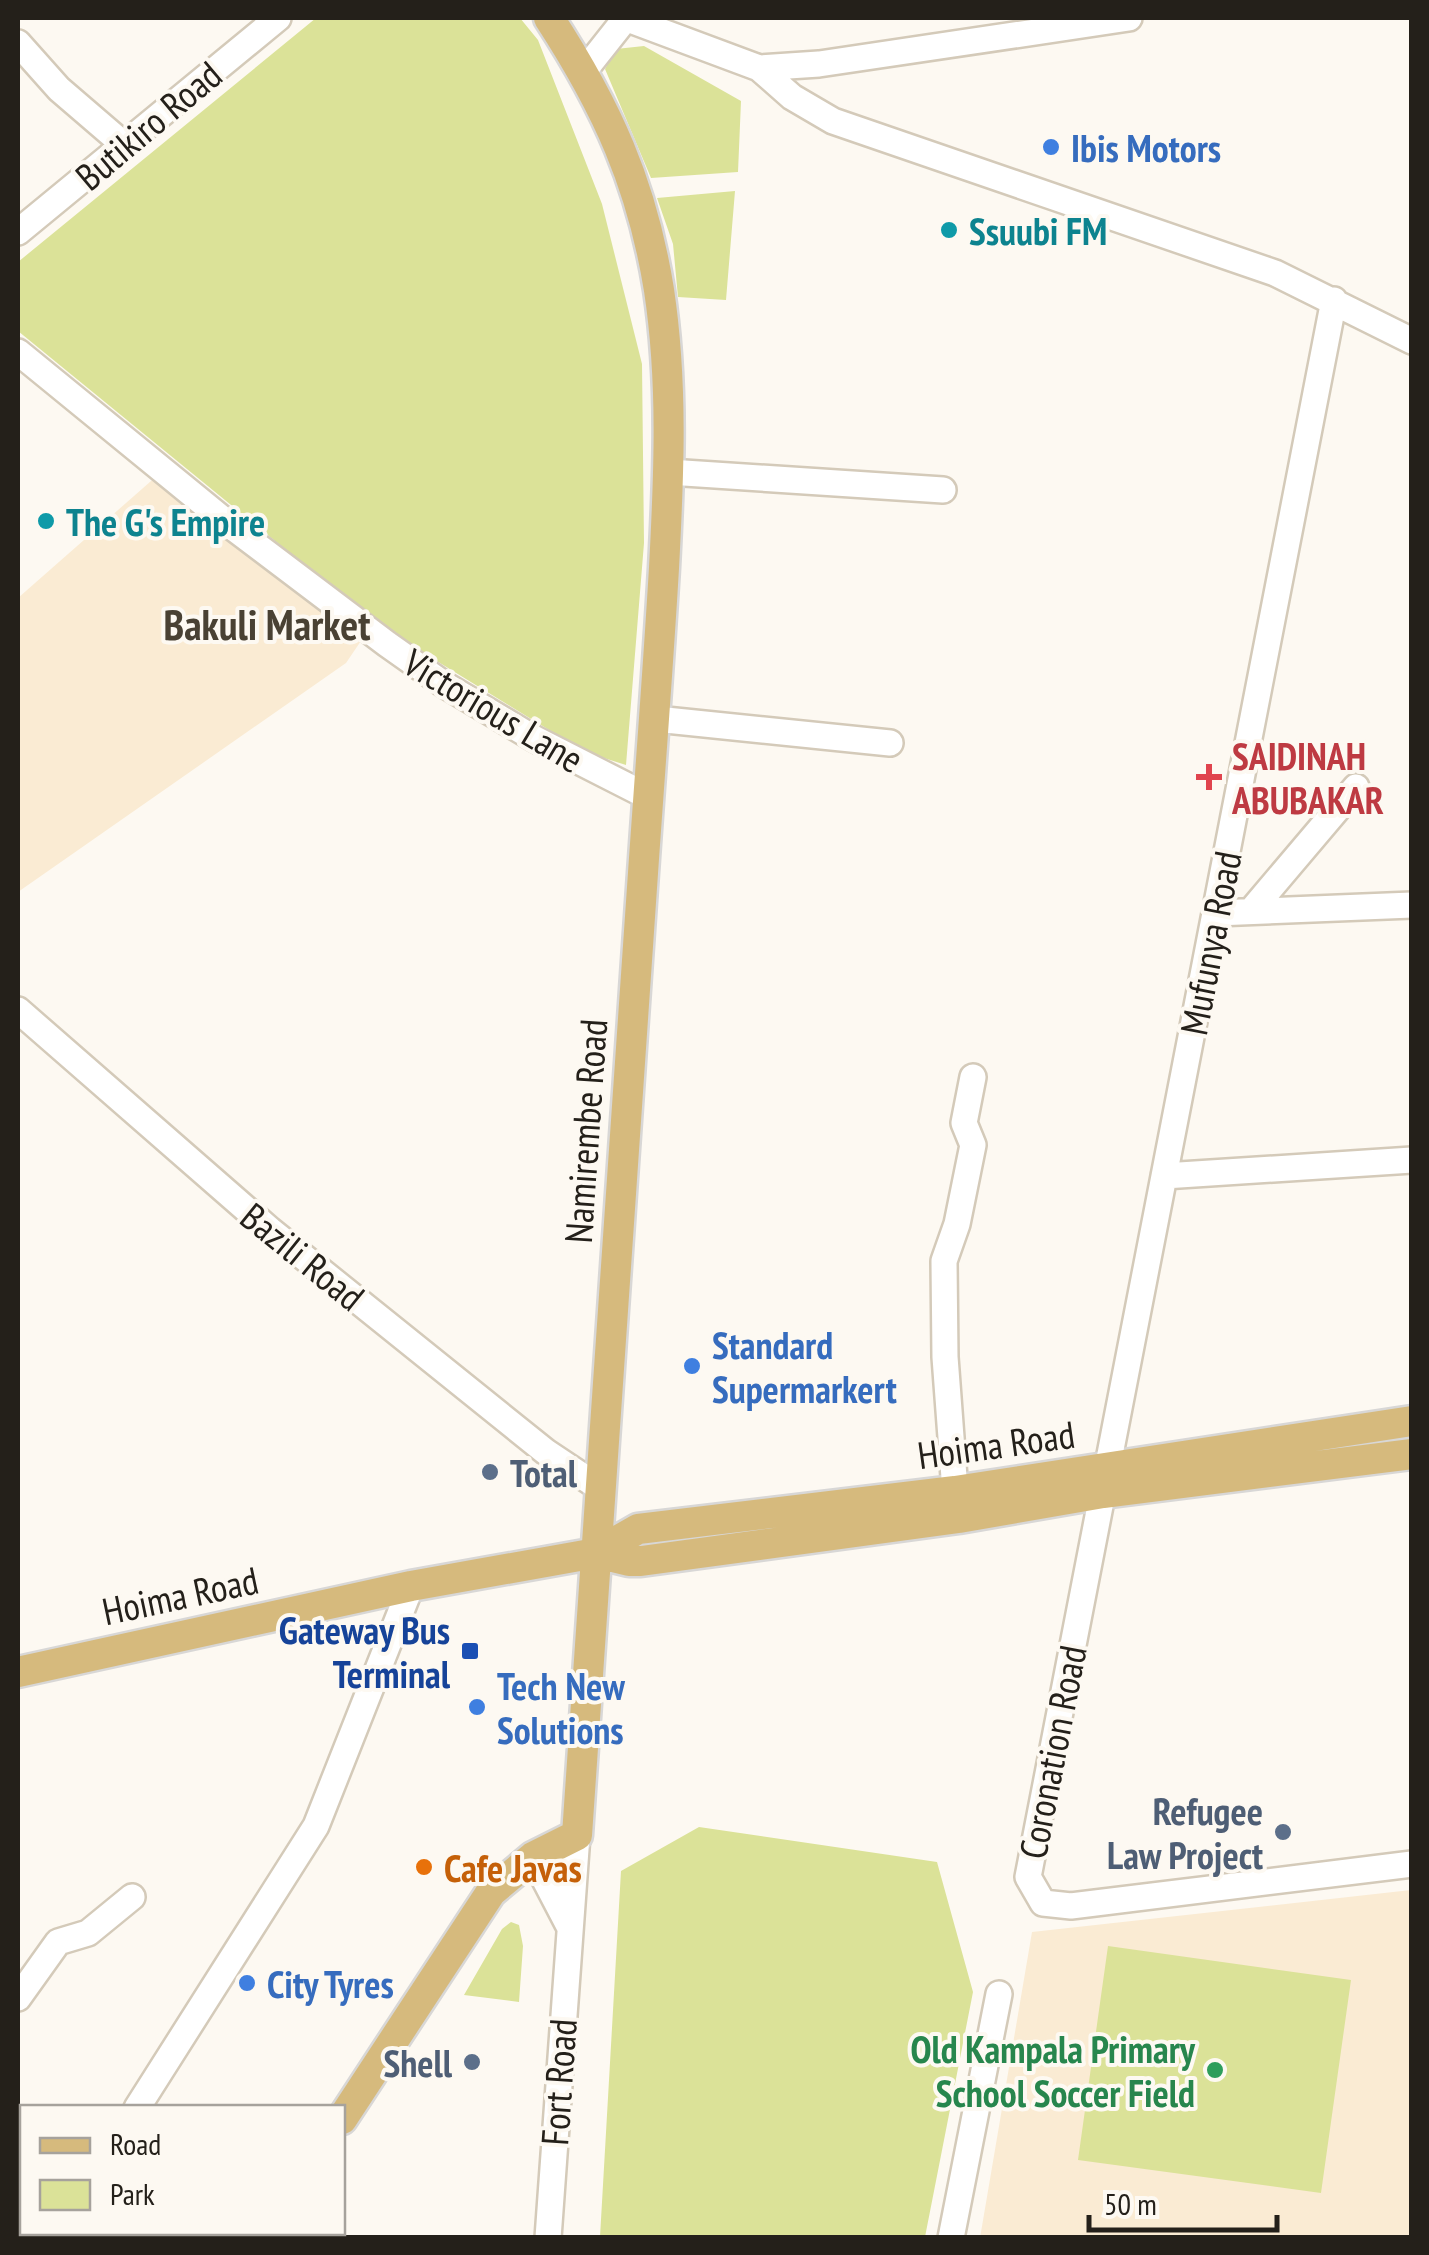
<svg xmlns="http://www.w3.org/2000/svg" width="1429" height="2255" viewBox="0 0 1429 2255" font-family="'PT Sans Narrow',sans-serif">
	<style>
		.built { fill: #faebd3 }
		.green { fill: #dbe298 }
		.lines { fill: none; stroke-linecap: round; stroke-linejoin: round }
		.minor-casing { stroke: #d4cab9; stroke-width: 30 }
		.major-casing { stroke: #d8d7d6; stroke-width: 35 }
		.minor { stroke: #fff; stroke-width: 25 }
		.major { stroke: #d6ba7d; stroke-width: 30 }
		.shop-dot { fill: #3f7fe0; stroke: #fdf9f2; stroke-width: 4 }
		.culture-dot { fill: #0f9aa8; stroke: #fdf9f2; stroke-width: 4 }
		.health-dot { fill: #e0444e; stroke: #fdf9f2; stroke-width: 4 }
		.service-dot { fill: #5c6f8a; stroke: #fdf9f2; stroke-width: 4 }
		.transit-dot { fill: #1a4fb4; stroke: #fdf9f2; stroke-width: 4 }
		.food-dot { fill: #e8710a; stroke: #fdf9f2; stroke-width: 4 }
		.leisure-dot { fill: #2e9e5b; stroke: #fdf9f2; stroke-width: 4 }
		.labels { text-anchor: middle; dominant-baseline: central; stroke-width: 8; stroke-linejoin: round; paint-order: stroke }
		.street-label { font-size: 38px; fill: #24201a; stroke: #fdf9f2 }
		.shop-label { font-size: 38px; font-weight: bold; fill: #366cbe; stroke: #fdf9f2; text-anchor: start }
		.culture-label { font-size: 38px; font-weight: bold; fill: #0d838f; stroke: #fdf9f2; text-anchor: start }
		.health-label { font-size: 38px; font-weight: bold; fill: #be3a42; stroke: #fdf9f2; text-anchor: start }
		.service-label { font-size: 38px; font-weight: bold; fill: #4e5e75; stroke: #fdf9f2; text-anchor: end }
		.transit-label { font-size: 38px; font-weight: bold; fill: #164399; stroke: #fdf9f2; text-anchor: end }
		.food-label { font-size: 38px; font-weight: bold; fill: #c56008; stroke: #fdf9f2; text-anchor: start }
		.leisure-label { font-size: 38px; font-weight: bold; fill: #27864d; stroke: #fdf9f2; text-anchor: end }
		.quarter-label { font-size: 42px; font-weight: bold; fill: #494133; stroke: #fdf9f2 }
	</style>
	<rect width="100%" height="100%" fill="#fdf9f2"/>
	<path class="built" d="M159 474 365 635 346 663 18 892V598Z
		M1411 1890V2237L980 2238 1032 1932Z"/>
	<path class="green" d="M316 18H520L538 40 602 204 642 364 644 543 626 765 585 752 378 625 18 331V262Z
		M644 46 741 101 738 172 651 178 605 69 616 49Z
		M735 191 726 300 678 297 673 244 657 198Z
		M699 1827 937 1862 973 1992 925 2237H600L621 1871Z
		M511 1922 519 1925 523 1946 519 2002 464 1995 502 1929Z
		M1108 1946 1351 1980 1321 2193 1078 2160Z"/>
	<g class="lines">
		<g class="minor-casing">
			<path id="minor" d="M625 18 759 68 819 64 1129 18
				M18 43 59 89 123 144
				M759 68 792 97 833 121 1275 273 1412 341
				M584 71 626 18
				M18 232 278 18
				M1334 300 1028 1877 1043 1903 1071 1906 1412 1864
				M18 352 231 526 387 644 445 685 535 739 649 797
				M669 472 943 490
				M656 719 890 743
				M1251 911 1356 787
				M1216 913 1412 905
				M18 1010 270 1230 546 1452 600 1488
				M1164 1176 1412 1160
				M955 1491 945 1357 944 1261 957 1224 973 1145 964 1123 973 1077
				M533 1857 569 1926
				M18 1998 58 1942 88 1933 132 1897
				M137 2108 316 1826 411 1586
				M45 2238 49 2232
				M548 2238 577 1835
				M951 2238 999 1994"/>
		</g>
		<g class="major-casing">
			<path id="major" d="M596 1553 629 1561H641L959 1518 1103 1493 1412 1454
				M18 1672 411 1586 596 1553 638 1529 955 1491 1412 1421
				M342 2119 491 1892 533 1857 577 1835C598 1515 621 1194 643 873 650 771 658 670 664 568 669 474 673 383 659 290 642 184 607 107 549 18
				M263 2238 267 2232"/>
		</g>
		<use href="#minor" class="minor"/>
		<use href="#major" class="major"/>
	</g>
	<g class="shop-dot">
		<circle cx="1051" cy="147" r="10"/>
		<circle cx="692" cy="1366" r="10"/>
		<circle cx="477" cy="1707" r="10"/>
		<circle cx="247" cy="1983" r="10"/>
	</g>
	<g class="culture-dot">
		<circle cx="949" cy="230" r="10"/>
		<circle cx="46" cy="521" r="10"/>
	</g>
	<path class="health-dot" d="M1204 762h10v10h10v10h-10v10h-10v-10h-10v-10h10z"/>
	<g class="service-dot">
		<circle cx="490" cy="1472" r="10"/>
		<circle cx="1283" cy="1832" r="10"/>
		<circle cx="472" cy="2062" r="10"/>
	</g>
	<rect class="transit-dot" x="460" y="1641" width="20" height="20" rx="5"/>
	<circle class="food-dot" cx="424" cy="1867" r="10"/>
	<circle class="leisure-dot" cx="1215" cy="2070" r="10"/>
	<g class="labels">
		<g class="street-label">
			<text transform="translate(148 125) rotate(-40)">Butikiro Road</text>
			<text transform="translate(494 710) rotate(31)">Victorious Lane</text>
			<text transform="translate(1210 943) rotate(-79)">Mufunya Road</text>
			<text transform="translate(585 1131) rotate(-86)">Namirembe Road</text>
			<text transform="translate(303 1256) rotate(39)">Bazili Road</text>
			<text transform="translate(996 1444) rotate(-8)">Hoima Road</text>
			<text transform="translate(180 1595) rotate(-12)">Hoima Road</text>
			<text transform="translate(1052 1752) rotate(-79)">Coronation Road</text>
			<text transform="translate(558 2082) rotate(-86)">Fort Road</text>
		</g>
		<g class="shop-label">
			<text x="1071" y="147">Ibis Motors</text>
			<text x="712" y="1344">Standard<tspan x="712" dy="44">Supermarkert</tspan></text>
			<text x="497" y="1685">Tech New<tspan x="497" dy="44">Solutions</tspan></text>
			<text x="267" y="1983">City Tyres</text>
		</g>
		<g class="culture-label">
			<text x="969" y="230">Ssuubi FM</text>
			<text x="66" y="521">The G's Empire</text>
		</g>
		<g class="health-label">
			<text x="1232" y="755">SAIDINAH<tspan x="1232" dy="44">ABUBAKAR</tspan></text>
		</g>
		<g class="service-label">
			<text x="510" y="1472" text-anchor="start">Total</text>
			<text x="1263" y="1810">Refugee<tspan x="1263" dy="44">Law Project</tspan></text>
			<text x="452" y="2062">Shell</text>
		</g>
		<g class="transit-label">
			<text x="450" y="1629">Gateway Bus<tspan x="450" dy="44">Terminal</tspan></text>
		</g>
		<g class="food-label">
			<text x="444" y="1867">Cafe Javas</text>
		</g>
		<g class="leisure-label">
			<text x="1195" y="2048">Old Kampala Primary<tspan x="1195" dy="44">School Soccer Field</tspan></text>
		</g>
		<g class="quarter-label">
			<text x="267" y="624">Bakuli Market</text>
		</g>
	</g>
	<rect width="1429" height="2255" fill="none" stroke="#24201a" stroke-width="40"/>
	<rect x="20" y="2105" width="325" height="130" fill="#fdf9f2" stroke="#a6a29c" stroke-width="2.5"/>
	<rect x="40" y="2138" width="50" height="15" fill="#d6ba7d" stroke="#a6a29c" stroke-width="2.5"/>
	<text x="110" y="2155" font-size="30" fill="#24201a">Road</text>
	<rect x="40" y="2180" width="50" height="30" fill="#dbe298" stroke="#a6a29c" stroke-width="2.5"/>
	<text x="110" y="2205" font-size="30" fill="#24201a">Park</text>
	<path d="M1089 2215v15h188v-15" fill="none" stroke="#24201a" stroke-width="5"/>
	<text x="1104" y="2215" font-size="30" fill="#24201a" stroke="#fdf9f2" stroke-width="8" paint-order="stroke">50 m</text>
</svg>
